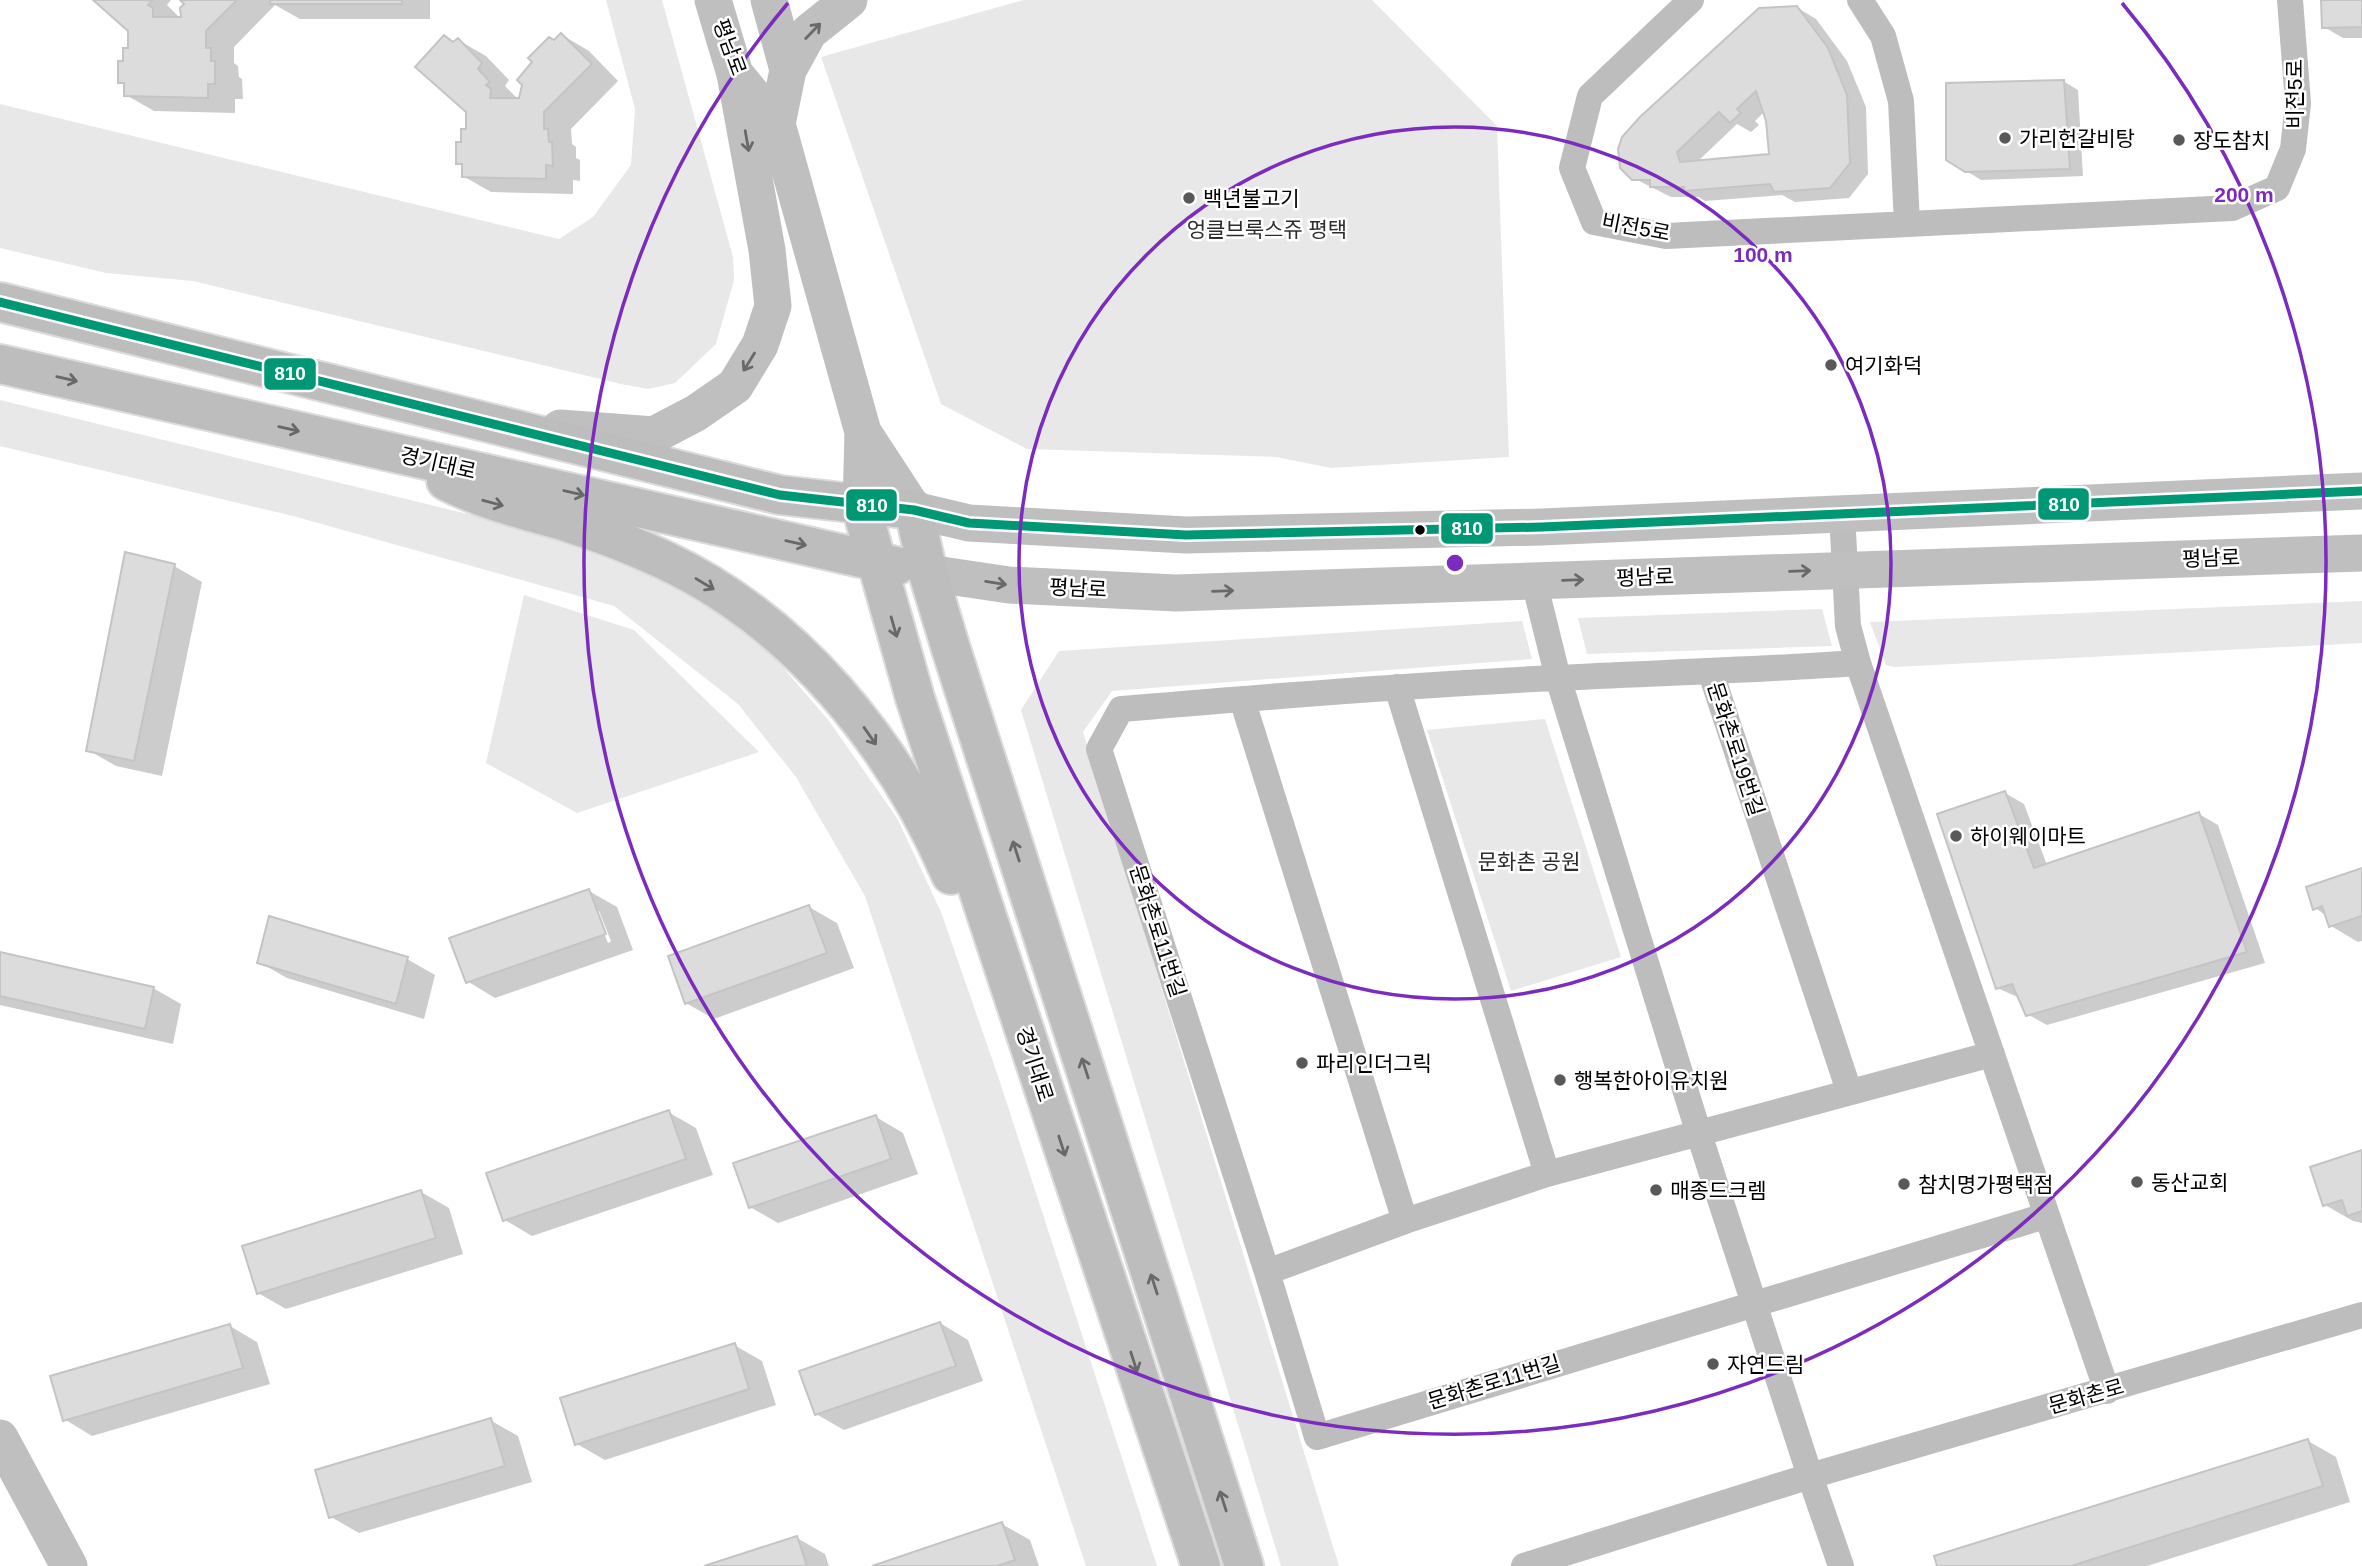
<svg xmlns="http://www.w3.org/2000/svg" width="2362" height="1566" viewBox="0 0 2362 1566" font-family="Helvetica,'Noto Sans KR',sans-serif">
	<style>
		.green { fill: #e8e8e8 }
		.shadow { fill: #0003; fill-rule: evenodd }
		.building { fill: #dcdcdc; stroke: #c4c4c4; stroke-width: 2; fill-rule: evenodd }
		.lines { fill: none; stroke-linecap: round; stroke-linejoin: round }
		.primary-casing { stroke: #dbdbdb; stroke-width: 42 }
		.street { stroke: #bdbdbd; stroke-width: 26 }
		.secondary { stroke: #bfbfbf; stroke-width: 37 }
		.primary { stroke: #bdbdbd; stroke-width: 38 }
		.bus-1-casing { stroke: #fff; stroke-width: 14 }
		.bus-1 { stroke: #009775; stroke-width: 9 }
		.oneway { stroke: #696969 }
		.oneway2 { stroke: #686868 }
		.ring { fill: none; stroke: #7b2cbf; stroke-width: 3.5 }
		.poi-dot { fill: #595959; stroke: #fff; stroke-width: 2.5 }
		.bus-dot { fill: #000; stroke: #fff; stroke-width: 2.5 }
		.labels { text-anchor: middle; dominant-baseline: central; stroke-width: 5; stroke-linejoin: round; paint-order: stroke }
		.street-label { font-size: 21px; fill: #000; stroke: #fff }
		.poi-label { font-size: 21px; fill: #000; stroke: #fff; text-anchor: start }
		.park-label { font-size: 21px; fill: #2d2d2d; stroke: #fff }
		.centre { fill: #7b2cbf; stroke: #fff; stroke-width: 3.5 }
		.ring-label { font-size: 21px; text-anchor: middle; font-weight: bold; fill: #7b2cbf; stroke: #fff; stroke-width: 5; stroke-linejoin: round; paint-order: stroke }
		.line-badge { stroke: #fff; stroke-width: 2.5 }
		.badge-label { font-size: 19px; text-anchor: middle; font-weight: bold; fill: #fff }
	</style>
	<rect width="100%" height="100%" fill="#fff"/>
	<path class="green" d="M606 0H662L733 257 734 280 716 344 675 383 648 389 621 384 193 281 106 273 0 248V104L559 239 593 217 631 165 635 109Z
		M1023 0H1372L1497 126 1509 457 1331 468 1276 457 1027 449 941 404 821 57Z
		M0 400 562 537 694 594 769 651 829 721 897 818 941 912 999 1079 1157 1566H1086L865 896 796 777 738 704 614 606 293 516 0 446Z
		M524 595 634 630 759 752 577 813 486 763Z
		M2362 601V643L1895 667 1886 665 1870 622Z
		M1822 609 1832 646 1587 654 1578 618Z
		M1522 621 1532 659 1112 691 1083 732 1339 1566H1281L1021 710 1059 651Z
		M1545 719 1621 957 1511 991 1427 730Z"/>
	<path class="shadow" d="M96 0H171L167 5 183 21 186 4 182 0H430V19H300L275 5 234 47V63L238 66 239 77 242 79 243 99H235V113L154 111 126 95V85L120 82 130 50V30Z
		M2323 0H2362V38H2343L2324 27Z
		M1796 7 1816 19 1847 61 1866 107 1868 174 1849 198 1795 202 1782 195 1705 201 1699 197H1671L1633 178ZM1765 111 1771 156 1696 163 1737 124 1751 132 1759 125 1755 121Z
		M562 35 589 51 618 81 571 129 572 144 576 147V158L580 160V181L573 180V194L491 192 463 176 464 166 458 163 467 131V111L444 37 455 43 458 40 486 56 509 80 505 86 520 101Z
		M2063 81 2078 90 2083 176 1981 180 1947 159Z
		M174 566 202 582 162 776 116 766 88 750Z
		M2005 793 2024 804 2047 865 2199 814 2218 825 2265 963 2047 1025 2027 1014 2020 998 1997 988Z
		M2362 870V941L2358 942 2331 926 2327 916 2315 908Z
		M589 891 617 907 633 950 495 998 467 981ZM595 911H599L611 941 608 943Z
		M809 907 837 923 854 968 714 1019 686 1003Z
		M0 954 153 988 181 1004 173 1044 0 1005Z
		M407 959 435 975 424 1019 287 978 259 962Z
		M668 1112 696 1128 713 1175 532 1236 505 1220Z
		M876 1117 903 1133 918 1174 778 1223 750 1207Z
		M2362 1152V1223L2353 1221 2325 1205Z
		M421 1192 449 1208 463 1254 286 1309 258 1293Z
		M940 1323 968 1340 983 1381 844 1430 816 1414Z
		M230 1326 257 1342 270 1384 92 1436 64 1419Z
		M734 1345 762 1361 776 1405 605 1460 577 1444Z
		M490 1420 518 1436 532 1482 359 1533 331 1517Z
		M2308 1441 2336 1457 2350 1502 2147 1566H1939Z
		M1002 1524 1030 1540 1039 1566H878Z
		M797 1538 825 1554 829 1566H710Z"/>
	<path class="building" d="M93 0H152L148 5 153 8V17H181L180 8 184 4 180 0H237L206 31V48H211V61H215V84H208V98L124 96V83H118V61H123V48H128V31Z
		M270 0H402V4H270Z
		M2321 0H2362V27L2322 28Z
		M1797 6 1828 48 1847 95 1850 163 1830 188 1774 192 1770 184 1684 191V187H1650V180H1632L1620 168 1618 149 1622 137 1640 117 1759 8ZM1756 91 1766 121 1769 154 1680 162 1677 152 1719 112 1730 123 1741 113 1737 109Z
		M561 33 592 64 544 112V129H548L549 142H552L553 166 546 165V179L462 177V164H456V142H461V129H466V112L415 67 444 35 453 42 458 38 482 63 478 69 490 82 486 85 491 89 490 98H519L522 85 517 80 532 62 528 58 549 37 554 40Z
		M2064 80 2070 169 1965 172 1946 160V83Z
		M125 552 175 564 134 761 86 751Z
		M2005 791 2034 868 2199 812 2247 952 2026 1016 2012 984 1996 989 1937 814Z
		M2362 868V916L2329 927 2322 906 2313 910 2306 887Z
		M589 889 606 934 466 983 449 938Z
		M809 905 827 953 685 1004 668 956Z
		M269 916 408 957 396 1004 257 963Z
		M0 952 154 987 145 1029 0 996Z
		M669 1110 686 1159 503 1221 486 1173Z
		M876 1115 891 1159 749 1208 733 1163Z
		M2362 1150V1211L2347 1216 2342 1200 2323 1206 2310 1167Z
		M421 1190 436 1238 257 1294 242 1246Z
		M940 1322 956 1366 815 1415 799 1371Z
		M230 1324 243 1368 63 1421 50 1376Z
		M735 1343 749 1389 575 1445 560 1398Z
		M491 1418 505 1466 329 1518 315 1470Z
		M2308 1439 2323 1486 2071 1566H1937L1934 1556Z
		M1002 1522 1015 1560 997 1566H872Z
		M797 1536 807 1566H704Z"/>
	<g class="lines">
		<g class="primary-casing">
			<path id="primary" d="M0 302 780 495 914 510 928 573 951 649 1244 1566
				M0 364 896 566
				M446 481C485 501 524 510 566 522 598 532 634 546 664 560 796 622 894 743 951 875
				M861 506 915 698 1201 1566"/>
		</g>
		<path class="street" d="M1691 0 1590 96 1572 168 1594 222 1666 236 2232 208 2277 188 2293 149 2298 103 2290 0
			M1860 0 1883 36 1901 101 1907 223
			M1842 513 1848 626 1858 663 2107 1391
			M1858 663C1757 670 1656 673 1555 678 1410 685 1266 697 1121 709L1099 749 1267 1272 1317 1437 2045 1216
			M1711 673 1849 1091
			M1397 687 1547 1174
			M1242 699 1405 1221
			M1267 1272 1405 1221 1547 1174 1992 1054
			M1524 1566 1810 1476 1698 1131 1558 678 1534 581
			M1841 1566 1810 1476 2362 1315"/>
		<path class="secondary" d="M713 0 735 74 777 124 863 432 861 506
			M769 0 788 70 777 124
			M788 70 809 32 849 0
			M560 428 654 435 696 413 735 386 760 345 773 306 767 250 735 74
			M863 432 914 510 969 523 1186 535 1542 527 2362 491
			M928 573 1009 585 1176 593 2362 553
			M0 1438 69 1566"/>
		<use href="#primary" class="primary"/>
		<g class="bus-1-casing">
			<path id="bus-1" d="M0 302 780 495 914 510 969 523 1186 535 1542 527 2362 491"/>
		</g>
		<use href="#bus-1" class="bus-1"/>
	</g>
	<defs><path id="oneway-shaft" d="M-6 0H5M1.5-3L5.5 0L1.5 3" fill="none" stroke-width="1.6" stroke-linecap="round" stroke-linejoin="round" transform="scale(1.75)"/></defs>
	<g class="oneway">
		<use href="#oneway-shaft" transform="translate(813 31) rotate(-46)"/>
		<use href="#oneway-shaft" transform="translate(747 141) rotate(80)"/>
		<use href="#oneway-shaft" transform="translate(749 362) rotate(122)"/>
		<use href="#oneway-shaft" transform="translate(1800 571) rotate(-2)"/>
		<use href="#oneway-shaft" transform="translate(1573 580) rotate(-2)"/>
		<use href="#oneway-shaft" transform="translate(996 583) rotate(9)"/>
		<use href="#oneway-shaft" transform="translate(1223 591) rotate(-2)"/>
	</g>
	<g class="oneway2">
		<use href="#oneway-shaft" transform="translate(67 379) rotate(13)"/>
		<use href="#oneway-shaft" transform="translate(289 429) rotate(13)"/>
		<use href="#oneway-shaft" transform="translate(574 493) rotate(13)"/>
		<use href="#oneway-shaft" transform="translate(493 503) rotate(15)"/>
		<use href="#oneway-shaft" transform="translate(796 543) rotate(13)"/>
		<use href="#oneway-shaft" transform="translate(705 584) rotate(31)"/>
		<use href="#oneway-shaft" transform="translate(894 627) rotate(74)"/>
		<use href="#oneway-shaft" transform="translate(870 736) rotate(55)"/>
		<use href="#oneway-shaft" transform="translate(1016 851) rotate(-108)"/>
		<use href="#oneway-shaft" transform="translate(1085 1068) rotate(-108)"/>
		<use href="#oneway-shaft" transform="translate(1062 1146) rotate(72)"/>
		<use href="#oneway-shaft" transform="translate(1154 1284) rotate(-108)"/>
		<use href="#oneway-shaft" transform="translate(1134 1362) rotate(72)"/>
		<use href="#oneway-shaft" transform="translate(1223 1501) rotate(-108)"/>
	</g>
	<g class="ring">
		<circle cx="1455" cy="563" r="436"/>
		<path d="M2122 3A871 871 0 1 1 788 3"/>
	</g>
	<g class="poi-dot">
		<circle cx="2005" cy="138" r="7"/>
		<circle cx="2179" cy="140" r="7"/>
		<circle cx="1189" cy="198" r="7"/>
		<circle cx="1831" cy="365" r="7"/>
		<circle cx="1956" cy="836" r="7"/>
		<circle cx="1302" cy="1063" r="7"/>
		<circle cx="1560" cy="1080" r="7"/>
		<circle cx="2137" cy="1182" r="7"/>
		<circle cx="1904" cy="1184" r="7"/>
		<circle cx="1656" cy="1190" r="7"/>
		<circle cx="1713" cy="1364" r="7"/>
	</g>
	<circle class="bus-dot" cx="1420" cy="530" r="6"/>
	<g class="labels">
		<g class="street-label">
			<text transform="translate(730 47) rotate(70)">평남로</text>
			<text transform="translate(2294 94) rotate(-90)">비전5로</text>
			<text transform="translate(1636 227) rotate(11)">비전5로</text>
			<text transform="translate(438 463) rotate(13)">경기대로</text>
			<text transform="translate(2211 558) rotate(-2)">평남로</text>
			<text transform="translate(1645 577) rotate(-2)">평남로</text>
			<text transform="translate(1078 588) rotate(3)">평남로</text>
			<text transform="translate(1736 749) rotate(72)">문화촌로19번길</text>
			<text transform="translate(1158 931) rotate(72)">문화촌로11번길</text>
			<text transform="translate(1035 1064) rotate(72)">경기대로</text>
			<text transform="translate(1494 1382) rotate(-17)">문화촌로11번길</text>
			<text transform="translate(2086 1396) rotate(-16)">문화촌로</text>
		</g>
		<g class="poi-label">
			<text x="2019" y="138">가리헌갈비탕</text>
			<text x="2193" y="140">장도참치</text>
			<text x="1203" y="198">백년불고기</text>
			<text x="1845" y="365">여기화덕</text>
			<text x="1970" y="836">하이웨이마트</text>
			<text x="1316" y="1063">파리인더그릭</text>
			<text x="1574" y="1080">행복한아이유치원</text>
			<text x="2151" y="1182">동산교회</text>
			<text x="1918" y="1184">참치명가평택점</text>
			<text x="1670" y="1190">매종드크렘</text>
			<text x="1727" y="1364">자연드림</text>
		</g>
		<g class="park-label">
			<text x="1267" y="229">엉클브룩스쥬 평택</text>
			<text x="1529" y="861">문화촌 공원</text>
		</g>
	</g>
	<circle cx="1455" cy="563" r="10" class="centre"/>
	<g class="ring-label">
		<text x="2244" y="202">200 m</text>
		<text x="1763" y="262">100 m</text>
	</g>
	<g class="line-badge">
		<rect x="263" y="357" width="54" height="34" rx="7" fill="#009775"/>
		<rect x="2037" y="487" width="53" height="34" rx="7" fill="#009775"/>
		<rect x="845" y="488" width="53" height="34" rx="7" fill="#009775"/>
		<rect x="1440" y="512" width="54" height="33" rx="7" fill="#009775"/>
	</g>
	<g class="badge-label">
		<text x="290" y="380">810</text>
		<text x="2064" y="511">810</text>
		<text x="872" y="512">810</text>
		<text x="1467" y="535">810</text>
	</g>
</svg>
